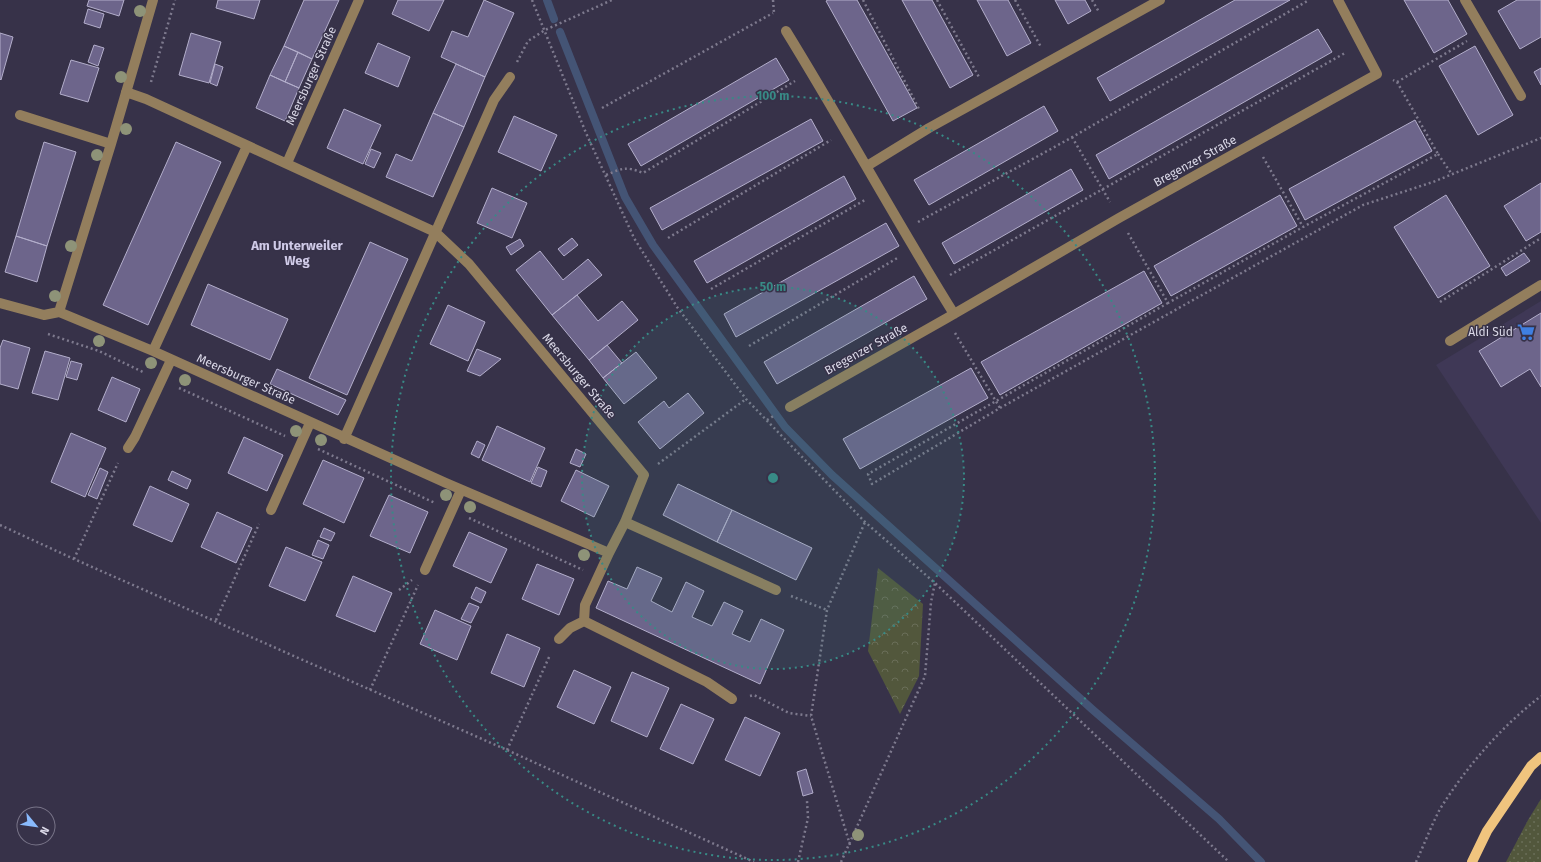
<svg xmlns="http://www.w3.org/2000/svg" width="1541" height="862" viewBox="0 0 1541 862" font-family="'Fira Sans',sans-serif">
	<style>
		.built { fill: #3f3856 }
		.grass { fill: url(#grass-dots) }
		.forest { fill: url(#forest-crowns) }
		.lines { fill: none; stroke-linecap: round; stroke-linejoin: round }
		.stream { stroke: #445475; stroke-width: 8 }
		.building { fill: #6d658b; stroke: #b3aecb }
		.path { stroke: #7e7a8e; stroke-width: 2.5; stroke-dasharray: 2 3; stroke-linecap: butt }
		.minor { stroke: #937e5d; stroke-width: 10 }
		.major { stroke: #f0c47e; stroke-width: 10 }
		.tree { fill: #8e9378 }
		.ring { fill: none; stroke: #388a86; stroke-width: 2; stroke-dasharray: 2 4 }
		.labels { text-anchor: middle; dominant-baseline: central; stroke-width: 3; stroke-linejoin: round; paint-order: stroke }
		.street-label { font-size: 12px; fill: #dad8e7; stroke: #373249 }
		.poi-label { font-size: 12px; fill: #dad8e7; stroke: #373249; text-anchor: end }
		.neighbourhood-label { font-size: 13px; font-weight: bold; fill: #cfcae7; stroke: #373249 }
		.centre { fill: #388a86; stroke: #373249; stroke-width: 2 }
		.ring-label { font-size: 12px; text-anchor: middle; font-weight: bold; fill: #388a86; stroke: #373249; stroke-width: 3; stroke-linejoin: round; paint-order: stroke }
	</style>
	<defs>
		<pattern id="grass-dots" width="8" height="8" patternUnits="userSpaceOnUse"><rect width="8" height="8" fill="#52573c"/><path d="M2 2h.1M6 6h.1" fill="none" stroke="#6a6e58" stroke-width="1.8" stroke-linecap="round"/></pattern>
		<pattern id="forest-crowns" width="20" height="18" patternUnits="userSpaceOnUse"><rect width="20" height="18" fill="#52573c"/><path d="M2 6a3 3 0 1 1 6 0M12 15a3 3 0 1 1 6 0" fill="none" stroke="#6a6e58"/></pattern>
	</defs>
	<rect width="100%" height="100%" fill="#373249"/>
	<path class="built" d="M1541 301V523L1436 365Z"/>
	<path class="grass" d="M1541 799V862H1506L1528 820Z"/>
	<path class="forest" d="M878 568 923 604 919 676 900 714 868 651Z"/>
	<g class="lines">
		<path class="stream" d="M547 0 554 19
			M560 32 625 197 653 245 785 427 832 475 1093 710 1219 819 1261 862"/>
	</g>
	<path class="building" d="M89 0H124L119 16 87 6Z
		M218 0H260L254 19 216 8Z
		M304 0H339L312 59 284 46Z
		M398 0H444L429 31 392 14Z
		M484 0 514 13 485 77 441 57 452 31 468 37Z
		M828 0H857L917 108 893 121 826 1Z
		M902 0H932L973 75 950 88Z
		M977 0H1008L1031 43 1007 56Z
		M1055 0H1085L1091 11 1068 24Z
		M1235 0H1290L1110 101 1097 78Z
		M1404 0H1448L1467 34 1434 53Z
		M1517 0H1541V37L1520 49 1498 11Z
		M88 9 104 14 100 28 84 23Z
		M1318 29 1332 52 1109 179 1096 155Z
		M0 33 13 37 1 80 0 79Z
		M191 33 221 42 209 83 179 75Z
		M378 43 410 57 398 87 365 73Z
		M94 45 104 48 98 66 88 62Z
		M284 46 298 52 285 82 270 75Z
		M1475 46 1513 115 1478 135 1439 66Z
		M298 52 312 59 299 88 285 82Z
		M776 58 789 80 641 166 628 144Z
		M71 60 99 68 88 102 60 94Z
		M215 64 223 67 217 86 210 83Z
		M456 64 485 77 464 127 433 113Z
		M1541 68V85L1534 72Z
		M270 75 299 88 285 121 256 108Z
		M1044 106 1058 131 929 205 914 180Z
		M344 109 381 125 363 164 327 148Z
		M433 113 464 127 433 197 386 177 396 154 412 161Z
		M514 116 557 135 541 171 498 152Z
		M811 119 823 141 662 230 650 208Z
		M1415 120 1432 151 1305 220 1289 189Z
		M44 142 76 152 47 246 16 236Z
		M176 142 221 162 148 325 103 305Z
		M371 149 381 153 374 168 365 164Z
		M1071 169 1083 190 954 264 942 243Z
		M844 176 856 199 707 283 694 261Z
		M1541 183V232L1526 241 1504 206Z
		M492 188 527 203 512 238 477 223Z
		M1280 195 1297 226 1171 296 1154 266Z
		M1446 195 1490 266 1438 298 1394 227Z
		M886 223 899 246 736 337 724 314Z
		M16 236 47 246 37 282 5 272Z
		M572 238 578 245 564 256 558 249Z
		M520 239 524 246 511 255 506 247Z
		M370 242 408 259 347 395 309 378Z
		M540 251 563 280 588 259 602 275 552 315 516 270Z
		M1524 253 1530 261 1506 276 1501 268Z
		M1144 271 1162 303 1000 395 981 362Z
		M914 276 927 299 777 384 764 362Z
		M208 284 288 319 270 360 191 325Z
		M577 295 598 321 622 301 638 320 589 360 552 315Z
		M448 305 485 322 468 361 430 344Z
		M1541 313V387L1530 369 1501 387 1479 351Z
		M3 340 30 348 18 389 0 384V348Z
		M607 345 622 363 603 378 589 360Z
		M477 349 501 359 480 376 467 371Z
		M45 351 70 358 58 400 32 393Z
		M636 352 657 378 624 404 603 378Z
		M71 361 82 364 77 380 66 377Z
		M971 368 988 398 860 469 843 439Z
		M277 369 346 400 338 415 270 384Z
		M112 377 140 389 126 422 98 410Z
		M688 393 704 413 660 449 638 422 664 401 669 408Z
		M497 426 545 448 530 482 482 460Z
		M71 433 106 448 85 497 51 482Z
		M244 437 283 455 267 491 228 473Z
		M477 441 485 445 479 458 471 454Z
		M576 449 586 454 580 467 570 463Z
		M323 460 364 478 344 523 303 504Z
		M538 467 547 471 541 487 531 483Z
		M100 468 108 472 97 499 88 495Z
		M576 470 609 486 594 517 561 501Z
		M172 471 191 480 187 489 168 480Z
		M678 484 732 510 717 542 663 515Z
		M150 486 189 504 172 542 133 525Z
		M389 495 428 512 410 553 370 536Z
		M732 510 812 548 796 580 717 542Z
		M217 512 252 528 236 563 201 547Z
		M324 528 335 533 331 541 320 537Z
		M469 532 507 549 491 583 453 566Z
		M318 540 329 545 323 559 312 555Z
		M286 547 322 562 305 601 269 586Z
		M537 564 574 579 559 615 522 599Z
		M637 567 662 578 651 601 672 612 686 582 704 591 692 617 712 626 724 602 743 611 732 634 750 642 761 619 784 630 760 684 596 608 608 581 627 589Z
		M353 576 392 593 375 632 336 616Z
		M476 587 486 592 481 603 471 598Z
		M469 603 479 607 471 623 461 619Z
		M435 610 471 626 457 660 420 644Z
		M507 634 540 648 524 687 491 673Z
		M574 670 611 687 594 724 557 707Z
		M632 672 669 688 647 737 611 721Z
		M681 704 714 719 693 764 660 749Z
		M745 717 780 733 760 776 725 760Z
		M806 769 813 793 803 796 797 772Z"/>
	<g class="lines">
		<path class="path" d="M532 0 586 133 634 238 677 307 746 399 865 522 935 583 1229 862
			M773 0 774 13
			M863 0 920 111
			M937 0 980 79
			M1015 0 1041 47
			M1092 0 1099 12
			M517 62 528 41 545 30 612 0
			M151 82 175 0
			M1397 82 1467 41
			M602 108 773 13
			M1072 137 1110 202
			M1438 154 1451 173
			M1263 157 1303 227
			M606 175C623 168 626 166 643 173L795 81
			M918 222 1069 139 1309 0
			M1128 233 1168 303 1303 227 1438 154 1397 82 1393 80
			M668 238 831 140
			M950 275 1345 53
			M711 289 865 200
			M1440 302 1541 238
			M1168 303 868 474 872 484 1000 408 1363 205 1433 182 1541 138
			M955 333 1000 408
			M48 334 99 351 145 373
			M749 346 899 257
			M179 388 285 436
			M767 420 775 415
			M318 449 435 503
			M658 464 746 399
			M469 518 583 570
			M0 525 74 559 507 750 754 862
			M74 559 118 463
			M399 590 412 580
			M791 596 827 610
			M216 620 259 524
			M370 690 418 585
			M750 696 754 695 789 713 811 716
			M507 750 550 655
			M850 845 811 716 827 610 865 522
			M798 862 808 818 807 801
			M841 862 925 676 931 602 935 583
			M1416 862C1424 845 1431 826 1440 809 1467 766 1501 727 1541 696"/>
		<path class="minor" d="M1465 0 1521 96
			M786 31C844 125 896 221 954 314
			M126 92 146 99 435 232 469 264 644 475 625 522 609 553 446 483 153 351 59 312 111 144 116 127 153 0
			M20 115 111 144
			M287 163 359 0
			M867 166 929 128 1160 0
			M0 303 44 315 59 312
			M1450 341 1541 285
			M153 351 247 146
			M790 407 947 318 1119 218 1377 74 1338 0
			M344 439 494 100 510 77
			M128 448 135 437 171 360
			M271 510 310 423
			M625 522 776 590
			M609 553 585 605 584 621 707 682 732 699
			M425 570 461 490
			M559 639 570 628 584 621"/>
		<path class="major" d="M1472 862 1487 831 1531 766 1541 757"/>
	</g>
	<g class="tree">
		<circle cx="140" cy="11" r="6"/>
		<circle cx="121" cy="77" r="6"/>
		<circle cx="126" cy="129" r="6"/>
		<circle cx="97" cy="155" r="6"/>
		<circle cx="71" cy="246" r="6"/>
		<circle cx="55" cy="296" r="6"/>
		<circle cx="99" cy="341" r="6"/>
		<circle cx="151" cy="363" r="6"/>
		<circle cx="185" cy="380" r="6"/>
		<circle cx="296" cy="431" r="6"/>
		<circle cx="321" cy="440" r="6"/>
		<circle cx="446" cy="495" r="6"/>
		<circle cx="470" cy="507" r="6"/>
		<circle cx="584" cy="555" r="6"/>
		<circle cx="858" cy="835" r="6"/>
	</g>
	<circle cx="773" cy="478" r="191" fill="#388a86" fill-opacity=".12"/>
	<g class="ring">
		<circle cx="773" cy="478" r="191"/>
		<circle cx="773" cy="478" r="382"/>
	</g>
	<defs>
		<g id="supermarket-bare" transform="scale(1.38)"><path d="M-6-5.5h2.5l.6 2H6L4.5 2H-2.5L-4.4-4H-6ZM-1.5 3.2a1.3 1.3 0 1 0 .1 0ZM3 3.2a1.3 1.3 0 1 0 .1 0Z" fill="#3f7fe0" stroke="#373249" stroke-width="2.5" paint-order="stroke"/></g>
	</defs>
	<g fill-rule="evenodd">
		<use href="#supermarket-bare" x="1526" y="332"/>
	</g>
	<g class="labels">
		<g class="street-label">
			<text transform="translate(311 76) rotate(-66)">Meersburger Straße</text>
			<text transform="translate(1195 161) rotate(-29)">Bregenzer Straße</text>
			<text transform="translate(866 349) rotate(-29)">Bregenzer Straße</text>
			<text transform="translate(579 376) rotate(50)">Meersburger Straße</text>
			<text transform="translate(246 379) rotate(24)">Meersburger Straße</text>
		</g>
		<g class="poi-label">
			<text x="1513" y="332">Aldi Süd</text>
		</g>
		<g class="neighbourhood-label">
			<text x="297" y="245">Am Unterweiler<tspan x="297" dy="15">Weg</tspan></text>
		</g>
	</g>
	<circle cx="773" cy="478" r="6" class="centre"/>
	<g class="ring-label">
		<text x="773" y="100">100 m</text>
		<text x="773" y="291">50 m</text>
	</g>
	<g transform="translate(36 826) rotate(119)"><circle r="19" fill="#373249" stroke="#787488"/>
	<path d="M0-3L7 15L0 10L-7 15Z" fill="#89bafc"/>
	<text y="-6" font-size="11" font-weight="bold" text-anchor="middle" fill="#dad8e7">N</text>
	</g>
</svg>
